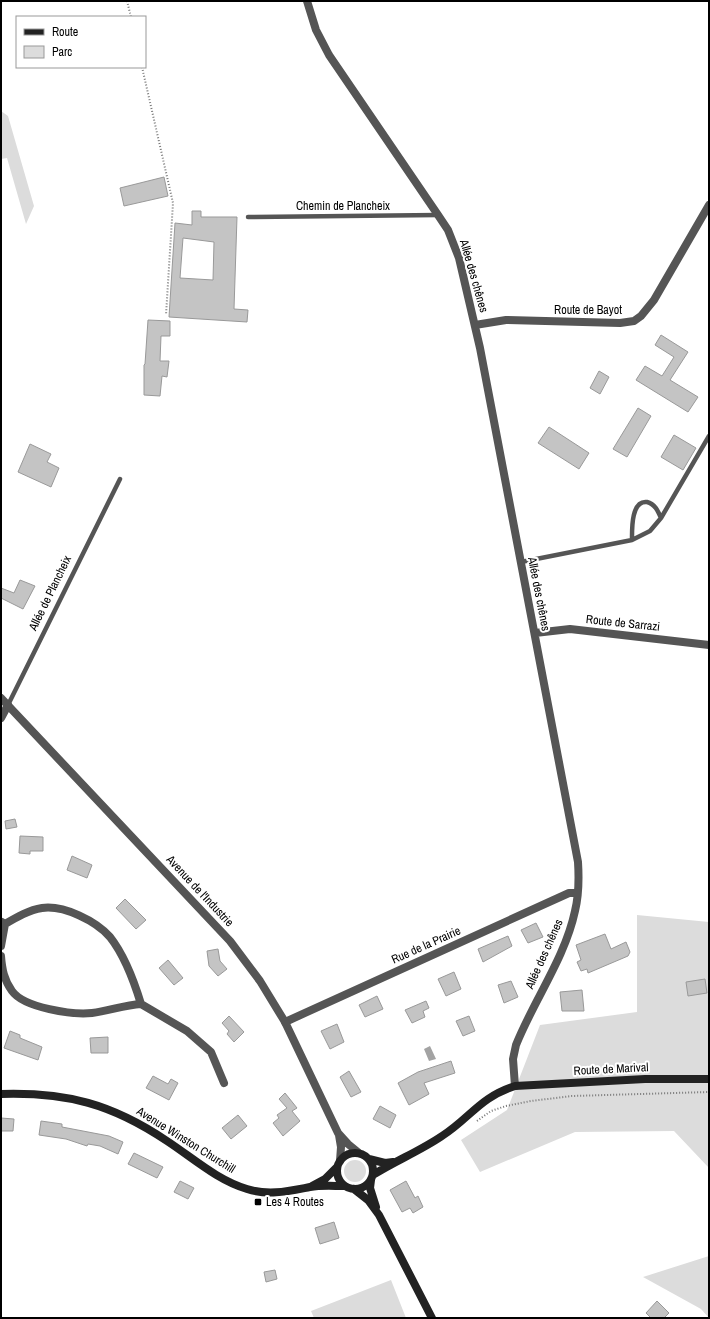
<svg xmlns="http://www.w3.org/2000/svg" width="710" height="1319" viewBox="0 0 710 1319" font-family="'Archivo Narrow',sans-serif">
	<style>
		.green { fill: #dcdcdc }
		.water { fill: #a3a3a3 }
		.building { fill: #c4c4c4; stroke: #999; fill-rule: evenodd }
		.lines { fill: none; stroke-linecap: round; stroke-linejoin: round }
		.path { stroke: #777; stroke-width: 2; stroke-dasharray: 1 2; stroke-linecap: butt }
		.service { stroke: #555; stroke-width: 4.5 }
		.minor { stroke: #555; stroke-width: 8 }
		.tertiary { stroke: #555; stroke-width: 8 }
		.secondary { stroke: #222; stroke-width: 8 }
		.poi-dot { fill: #000; stroke: #fff; stroke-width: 1.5 }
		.labels { text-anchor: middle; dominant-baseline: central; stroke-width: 4; stroke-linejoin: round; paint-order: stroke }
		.street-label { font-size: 12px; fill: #000; stroke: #fff }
		.poi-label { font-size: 12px; fill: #000; stroke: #fff; text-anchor: start }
	</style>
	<rect width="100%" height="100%" fill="#fff"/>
	<path class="green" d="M1 111 8 116 34 206 26 224 7 158 1 159Z
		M637 915 709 922V1168L674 1131 575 1132 480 1172 461 1140 507 1110 540 1025 637 1012Z
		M344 1171a11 11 0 1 1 22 0a11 11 0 1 1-22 0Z
		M709 1256V1318L701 1309 643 1277Z
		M391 1280 406 1318H314L311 1311Z"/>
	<path class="water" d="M430 1046 436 1059 429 1061 424 1049Z"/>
	<path class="building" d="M164 177 168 196 124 206 120 188Z
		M192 211H201V217H237L234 309 248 310 247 322 169 317 175 223 192 225ZM183 238 214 242 213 280 180 278Z
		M148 320 170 321V336H161L160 361H169L167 377 162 376 160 396 144 395V365L145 364Z
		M661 335 688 352 670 380 698 397 688 412 636 380 645 366 662 376 674 357 655 345Z
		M599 371 609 377 600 394 590 388Z
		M638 408 651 416 627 457 613 449Z
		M549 427 589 453 579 469 538 443Z
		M674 435 696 448 683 470 661 457Z
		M30 444 51 454 47 462 59 468 51 487 18 472Z
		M20 580 35 586 23 609 1 598V588L14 593Z
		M15 819 17 827 6 829 5 821Z
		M20 836 43 837V851H30V854L19 853Z
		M72 856 92 865 87 878 67 870Z
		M125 899 146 920 136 929 116 908Z
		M536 923 543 937 528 943 521 930Z
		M605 934 611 949 626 942 630 952 628 956 588 973 587 969 581 971 577 962 581 960 576 945Z
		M508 936 512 946 483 962 478 949Z
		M218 949 220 961 227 969 218 976 209 966 207 951Z
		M168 960 183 978 174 985 159 968Z
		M454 972 461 989 446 996 438 979Z
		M705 979 707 993 688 996 686 982Z
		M511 981 518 997 504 1003 498 985Z
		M582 990 584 1011H562L560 992Z
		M377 996 383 1009 365 1017 359 1005Z
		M426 1001 429 1008 423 1011 425 1017 412 1023 405 1010Z
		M229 1016 244 1032 234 1042 227 1034 229 1031 222 1023Z
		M469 1016 475 1031 463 1036 456 1021Z
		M337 1024 344 1042 330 1049 321 1031Z
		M10 1031 20 1035V1038L42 1047 38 1060 4 1048Z
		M108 1037V1053H91L90 1038Z
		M451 1061 455 1073 424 1083 429 1094 409 1105 398 1083 418 1072Z
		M349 1071 361 1092 351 1097 340 1077Z
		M153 1076 168 1084 171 1079 178 1083 169 1100 146 1088Z
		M285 1093 297 1108 292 1111 300 1121 283 1136 273 1123 279 1118 277 1115 287 1108 279 1099Z
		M380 1106 396 1115 390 1128 373 1119Z
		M238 1115 247 1126 231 1139 222 1128Z
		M1 1118 14 1119 13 1131H1Z
		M41 1121 62 1124V1127L109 1136 123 1142 118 1154 100 1146 88 1144 87 1146 66 1139 39 1135Z
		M134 1153 163 1167 157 1178 128 1164Z
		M180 1181 194 1188 188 1199 174 1192Z
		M406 1181 415 1198 418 1196 423 1207 413 1213 410 1208 402 1212 390 1190Z
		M334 1222 339 1238 320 1244 315 1228Z
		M275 1270 277 1279 266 1282 264 1272Z
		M657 1301 669 1313 664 1318H651L646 1313Z"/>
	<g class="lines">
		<path class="path" d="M127 1 131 17
			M142 67 173 203 166 315
			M477 1121 491 1111 506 1106 531 1101 572 1096 709 1092"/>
		<path class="service" d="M248 217 438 215
			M632 540C632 530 631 500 647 502 655 504 658 511 661 518
			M521 562 632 540 650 531 661 518 709 436
			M8 705 120 479"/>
		<path class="minor" d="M307 1 316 30 329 55 438 215 448 230 459 258 480 348 578 862C579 878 579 895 575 911 565 958 534 1000 516 1045L513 1059 515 1086
			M475 325 506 320 620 323 634 321 641 316 654 300 709 205
			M535 633 570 629 709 645
			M1 718 8 705
			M5 924C17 917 29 910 42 908 64 905 96 921 110 937 125 956 134 981 141 1004L187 1031 211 1052 224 1083
			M1 946 5 924 2 922
			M1 956C2 969 4 980 12 991 24 1008 73 1015 92 1013 109 1011 124 1005 141 1004
			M285 1022 569 893H577"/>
		<path class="tertiary" d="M1 698 230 941 260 981 285 1022 338 1133 348 1144 359 1153
			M339 1135 341 1147 340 1161"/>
		<path class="secondary" d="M1 1094C67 1092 112 1104 167 1141 193 1158 217 1180 247 1189 269 1196 289 1191 310 1187 321 1185 333 1186 344 1186
			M337 1171a18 18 0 1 1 36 0a18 18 0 1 1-36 0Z
			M369 1159 385 1163 393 1162
			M373 1175C395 1161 420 1151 442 1136 470 1118 480 1097 515 1086L645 1079H709
			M371 1180 370 1188 376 1207
			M312 1186 325 1179 337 1167
			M354 1189 368 1200 379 1215 432 1318"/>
	</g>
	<rect class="poi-dot" x="254" y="1198" width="8" height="8" rx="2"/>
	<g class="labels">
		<g class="street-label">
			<text x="343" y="206">Chemin de Plancheix</text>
			<text transform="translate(474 276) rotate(74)">Allée des chênes</text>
			<text x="588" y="310">Route de Bayot</text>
			<text transform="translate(50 593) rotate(-64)">Allée de Plancheix</text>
			<text transform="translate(539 594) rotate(79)">Allée des chênes</text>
			<text transform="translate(623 623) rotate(6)">Route de Sarrazi</text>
			<text transform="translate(200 891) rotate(47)">Avenue de l'Industrie</text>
			<text transform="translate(426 945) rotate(-24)">Rue de la Prairie</text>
			<text transform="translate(544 954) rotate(-66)">Allée des chênes</text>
			<text transform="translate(611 1069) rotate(-3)">Route de Marival</text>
			<text transform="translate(186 1140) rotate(32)">Avenue Winston Churchill</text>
		</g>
		<g class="poi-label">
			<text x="266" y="1202">Les 4 Routes</text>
		</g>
	</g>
	<rect width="710" height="1319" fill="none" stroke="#000000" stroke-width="4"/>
	<rect x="16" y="16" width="130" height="52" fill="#ffffff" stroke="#999999"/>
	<rect x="24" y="29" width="20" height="6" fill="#222222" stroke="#999999"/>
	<text x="52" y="36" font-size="12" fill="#000000">Route</text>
	<rect x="24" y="46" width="20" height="12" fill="#dcdcdc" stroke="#999999"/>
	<text x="52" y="56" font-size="12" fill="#000000">Parc</text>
</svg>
